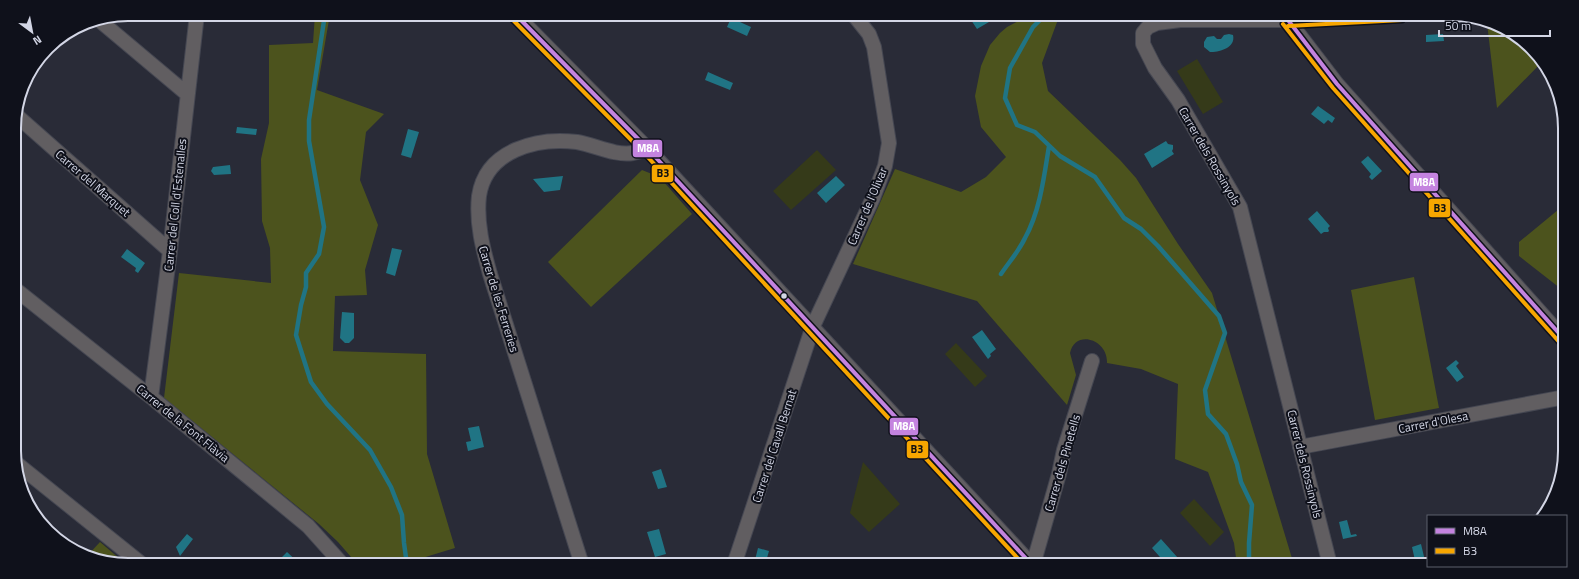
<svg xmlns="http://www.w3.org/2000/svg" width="1579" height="579" viewBox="0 0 1579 579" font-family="'Titillium Web',sans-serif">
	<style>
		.green { fill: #353a19 }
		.forest { fill: #4c531d }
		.water { fill: #207484 }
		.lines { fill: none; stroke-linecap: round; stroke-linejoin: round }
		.stream { stroke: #207484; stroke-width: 4.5 }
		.street-casing { stroke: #454752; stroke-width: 16 }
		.street { stroke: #615e61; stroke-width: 14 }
		.bus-1-casing { stroke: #0f111b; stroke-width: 7 }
		.bus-2-casing { stroke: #0f111b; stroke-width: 7 }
		.bus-1 { stroke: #c483df; stroke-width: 4 }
		.bus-2 { stroke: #f7a600; stroke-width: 4 }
		.bus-dot { fill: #d3d6e5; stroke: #0f111b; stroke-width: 1.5 }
		.labels { text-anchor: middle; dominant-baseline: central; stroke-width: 4; stroke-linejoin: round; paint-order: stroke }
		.street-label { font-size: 12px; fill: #d3d6e5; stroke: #0f111b }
		.rim { fill: none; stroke: #d3d6e5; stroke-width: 2 }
		.line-badge { stroke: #0f111b; stroke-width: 1.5 }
		.badge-label { font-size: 11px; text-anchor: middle; font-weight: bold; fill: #fff }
		.pale-badge-label { font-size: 11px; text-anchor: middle; font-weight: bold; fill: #111 }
	</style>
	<rect width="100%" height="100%" fill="#292b37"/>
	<path class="green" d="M1197 59 1223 102 1203 114 1177 71Z
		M817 150 836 170 791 210 773 191Z
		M956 343 987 376 975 387 945 354Z
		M863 462 900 504 869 532 850 513Z
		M1194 499 1224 532 1210 546 1180 513Z"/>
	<path class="forest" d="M315 14H330L317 90 384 114 366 132 360 180 378 225 365 270 367 295 335 296 333 351 426 354 427 454 455 548 409 562 410 565H358L338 542 319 524 164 398 179 273 271 283 270 248 262 221 261 159 269 123V45L313 43Z
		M1025 14H1060L1042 63 1048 91 1120 160 1136 178 1178 244 1212 293 1294 565H1237L1234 543 1208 472 1175 459 1178 384 1141 369 1107 363C1108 339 1075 329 1070 353L1076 375 1067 405 977 301 853 264 895 169 961 192 986 177 1006 157 981 127 975 96 981 66 990 45 1000 33 1007 27 1026 17Z
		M1487 23H1491L1537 53 1541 63 1497 108Z
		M642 170 657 176 663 181 692 214 591 307 548 262Z
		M1564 205 1565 292 1519 256V242Z
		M1414 277 1439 408 1375 420 1351 290Z
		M100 542 127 565 92 559 87 556Z"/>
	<path class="water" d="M967 14H985L989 22 977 29Z
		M731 18 751 27 747 36 727 27Z
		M1229 34 1233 35C1236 48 1219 52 1210 52L1204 47V42L1207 37 1214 36 1217 39H1221L1224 35Z
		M1443 34 1444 41 1426 42V35Z
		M708 72 733 83 730 90 705 80Z
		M1318 106 1335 118 1332 123 1328 120 1324 124 1311 114Z
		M237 127 257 129 256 135 236 133Z
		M408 129 419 132 411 158 401 155Z
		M1166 141 1168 144 1173 145V149L1172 151 1174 154 1152 168 1144 154Z
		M1368 156 1382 171 1372 180 1369 177 1371 174 1361 162Z
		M230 165 231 174 214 175 211 171 213 167Z
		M563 176 560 190 544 192 533 179Z
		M836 176 845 185 826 203 817 193Z
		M1317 211 1330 226 1328 228 1329 231 1328 232H1324L1321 234 1308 219Z
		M392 248 402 250 395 276 386 273Z
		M127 249 145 263 138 273 135 271 136 268 121 257Z
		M342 312 354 313V338L349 343H345L340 338Z
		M982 330 996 349 990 354 991 356 988 359 972 337Z
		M1456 360 1459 363 1456 366 1464 377 1457 382 1446 368Z
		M479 426 484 447 468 451 466 442 471 441 468 428Z
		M661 469 667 487 658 489 652 472Z
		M1347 520 1351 535 1356 534 1357 536 1343 539 1339 522Z
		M659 529 666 554 655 557 647 532Z
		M187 534 193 539 180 556 176 547Z
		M1161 539 1178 558 1171 565H1167L1152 548Z
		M1421 544 1426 565H1416L1412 547Z
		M758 548 769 551 765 565 754 564Z
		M287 552 301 565H282L278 561Z"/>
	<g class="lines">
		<path class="stream" d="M325 14 309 120V141L324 227 319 254 306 273V287L301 305 296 335 311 382 327 404 370 450 391 487 402 515 404 543 407 565
			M1046 14 1033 27 1010 68 1005 98 1017 125 1035 132 1060 156 1095 177 1124 218 1141 229 1158 246 1219 316 1225 333 1205 390 1208 414 1226 434 1237 464 1241 482 1252 505 1249 543V565
			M1001 274C1009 262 1019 251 1025 238 1040 211 1044 177 1049 146"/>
		<g class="street-casing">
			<path id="street" d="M515 14 648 149 1032 565
				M99 20 187 94
				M1288 20 1337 84 1565 340
				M16 115 170 251
				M15 289 151 397 308 526 343 565
				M151 397 170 251 197 14
				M1300 447 1565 397
				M16 463 143 565
				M582 565 490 274C483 249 476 223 479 196 486 150 537 137 577 142 595 145 615 156 633 153 638 152 643 150 648 149
				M734 565 813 326 873 198 885 166 889 143 874 47 869 34 853 14
				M1033 565 1059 474 1064 450 1092 361
				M1330 565 1240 207 1178 100 1155 68 1143 44V33L1148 27 1157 23 1180 20H1288L1402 14"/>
		</g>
		<use href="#street" class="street"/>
		<g class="bus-1-casing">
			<path id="bus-1" d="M515 14 648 149 1032 565
				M1288 20 1337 84 1565 340
				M1288 20 1402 14"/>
		</g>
		<g class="bus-2-casing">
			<path id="bus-2" d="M511 18 644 153 1024 565
				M1283 24 1333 88 1561 344
				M1288 26 1402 20"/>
		</g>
		<use href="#bus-1" class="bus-1"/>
		<use href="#bus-2" class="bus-2"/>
	</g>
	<circle class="bus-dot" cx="784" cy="296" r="3.5"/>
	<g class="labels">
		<g class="street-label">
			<text transform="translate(1210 156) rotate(60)">Carrer dels Rossinyols</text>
			<text transform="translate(93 183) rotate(41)">Carrer del Marquet</text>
			<text transform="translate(175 205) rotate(-84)">Carrer del Coll d'Estenalles</text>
			<text transform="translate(867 206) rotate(-67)">Carrer de l'Olivar</text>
			<text transform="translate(499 299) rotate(73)">Carrer de les Ferreries</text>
			<text transform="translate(1433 422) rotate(-11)">Carrer d'Olesa</text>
			<text transform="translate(183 423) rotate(39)">Carrer de la Font Flàvia</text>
			<text transform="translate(774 446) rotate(-72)">Carrer del Cavall Bernat</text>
			<text transform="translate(1062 463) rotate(-74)">Carrer dels Pinetells</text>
			<text transform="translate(1305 464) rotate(76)">Carrer dels Rossinyols</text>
		</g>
	</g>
	<path d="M0 0H1579V579H0ZM128 21H1451A107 107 0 0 1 1558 128V451A107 107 0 0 1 1451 558H128A107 107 0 0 1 21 451V128A107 107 0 0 1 128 21Z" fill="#0f111b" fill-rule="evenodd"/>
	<path class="rim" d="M128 21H1451A107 107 0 0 1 1558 128V451A107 107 0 0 1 1451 558H128A107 107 0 0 1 21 451V128A107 107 0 0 1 128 21Z"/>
	<g class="line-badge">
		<rect x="632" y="139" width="31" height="19" rx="4" fill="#c483df"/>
		<rect x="651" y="164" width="23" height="19" rx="4" fill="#f7a600"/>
		<rect x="1409" y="172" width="30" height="20" rx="4" fill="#c483df"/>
		<rect x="1428" y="198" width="23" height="20" rx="4" fill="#f7a600"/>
		<rect x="889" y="417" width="30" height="19" rx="4" fill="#c483df"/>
		<rect x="906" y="440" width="23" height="19" rx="4" fill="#f7a600"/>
	</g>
	<g class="badge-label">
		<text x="648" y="152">M8A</text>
		<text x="1424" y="186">M8A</text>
		<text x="904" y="430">M8A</text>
	</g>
	<g class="pale-badge-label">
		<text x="663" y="177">B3</text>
		<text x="1440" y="212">B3</text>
		<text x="917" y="453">B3</text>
	</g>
	<rect x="1427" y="515" width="140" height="52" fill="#0f111b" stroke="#5d606c"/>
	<rect x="1435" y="528" width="20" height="6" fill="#c483df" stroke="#5d606c"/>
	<text x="1463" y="535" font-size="12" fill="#d3d6e5">M8A</text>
	<rect x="1435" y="548" width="20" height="6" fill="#f7a600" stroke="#5d606c"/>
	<text x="1463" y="555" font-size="12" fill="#d3d6e5">B3</text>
	<g transform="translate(32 32) rotate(148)" stroke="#0f111b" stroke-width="3" paint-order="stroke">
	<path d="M0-3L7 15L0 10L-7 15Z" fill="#d3d6e5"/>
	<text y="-6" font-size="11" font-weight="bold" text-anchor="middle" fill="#d3d6e5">N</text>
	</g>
	<path d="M1439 30v6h111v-6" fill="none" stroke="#d3d6e5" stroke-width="2"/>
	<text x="1445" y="30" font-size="12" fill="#d3d6e5" stroke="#0f111b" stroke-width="3" paint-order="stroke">50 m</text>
</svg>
